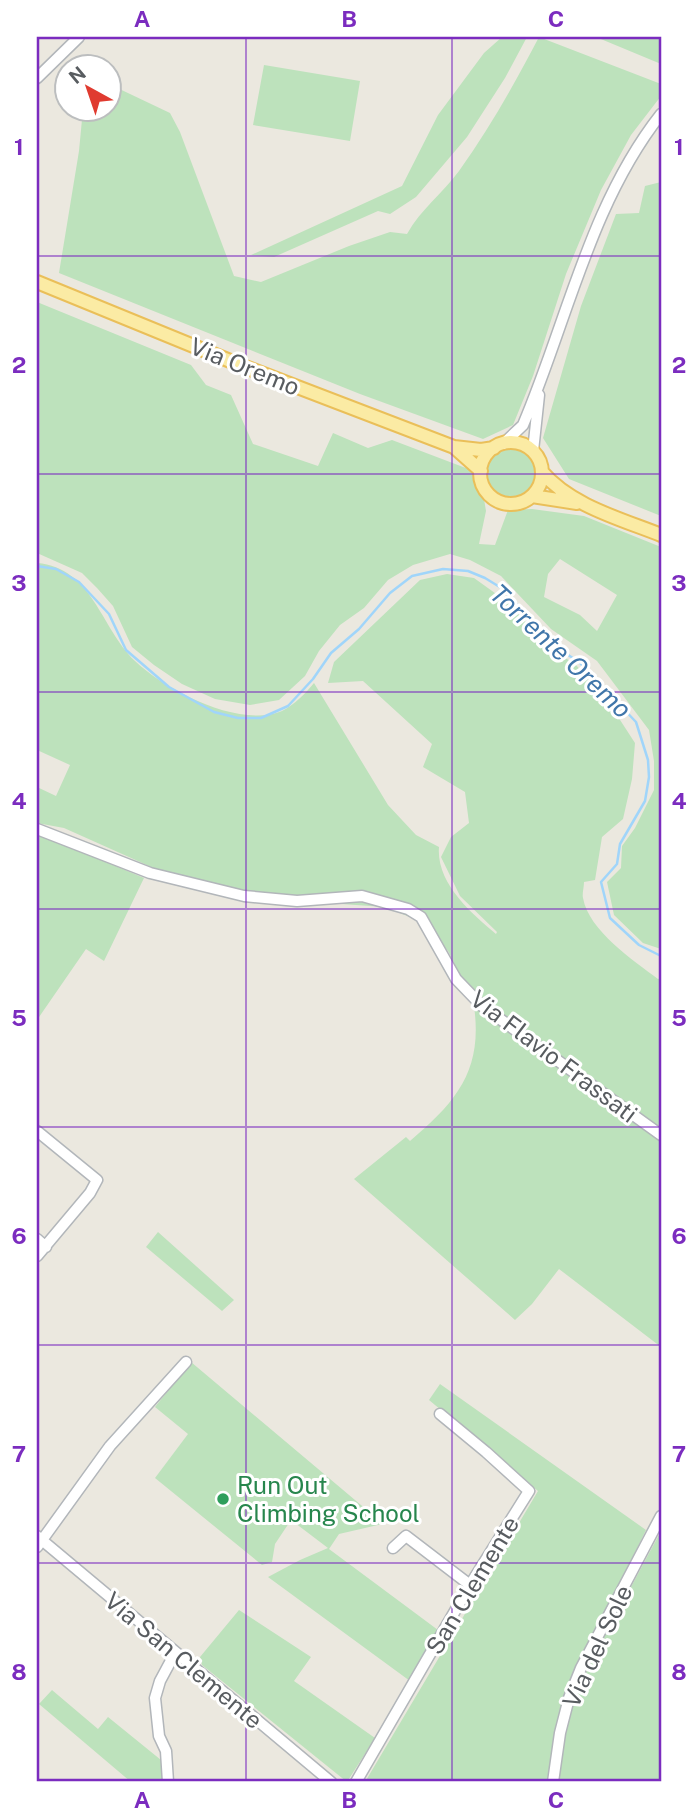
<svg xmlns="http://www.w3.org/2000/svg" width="698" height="1819" viewBox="0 0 698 1819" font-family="'Public Sans',sans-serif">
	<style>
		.green { fill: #bde2bc; fill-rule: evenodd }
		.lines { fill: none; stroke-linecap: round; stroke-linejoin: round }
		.stream { stroke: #a0d5fa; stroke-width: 2.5 }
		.minor-casing { stroke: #b2b6ba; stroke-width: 13 }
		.major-casing { stroke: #eabf59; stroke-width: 16 }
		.minor { stroke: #fff; stroke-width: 10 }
		.major { stroke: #fbeba4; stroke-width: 12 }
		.grid { fill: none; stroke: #7b2cbf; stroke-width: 2; stroke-opacity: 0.55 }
		.leisure-dot { fill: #2e9e5b; stroke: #fff; stroke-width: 2.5 }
		.labels { text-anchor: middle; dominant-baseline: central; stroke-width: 6; stroke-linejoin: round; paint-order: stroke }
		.street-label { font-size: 24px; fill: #585c60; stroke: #fff }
		.leisure-label { font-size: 24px; fill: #27864d; stroke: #fff; text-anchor: start }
		.water-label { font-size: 26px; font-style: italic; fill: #4076aa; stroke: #fff }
		.neatline { fill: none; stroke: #7b2cbf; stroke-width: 2.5 }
		.grid-label { font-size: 23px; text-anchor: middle; font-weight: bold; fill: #7b2cbf }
	</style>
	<rect width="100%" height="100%" fill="#ebe8df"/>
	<path class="green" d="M502 37H527L505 78 467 137 416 197 390 214 378 211 274 257 251 255 402 186 438 115 484 53Z
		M539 37 661 84V96L631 135 601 190 566 274 533 376 513 425 483 439 360 394 59 273 79 151 83 109 108 108 109 84 170 113 180 132 234 276 261 282 349 246 390 232 407 234C421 209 442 194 459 171 489 129 515 83 539 37Z
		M596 37H661V64Z
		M264 65 360 81 350 141 253 125Z
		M661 182V516L569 479 543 438 581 306 616 214 639 213 645 186Z
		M37 302 191 365 206 385 231 395 253 444 318 466 333 433 368 448 392 440 471 470 484 499 486 511 479 544 495 545 508 510 532 509 584 516 661 547V949L643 943 614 915 607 882 621 868 622 846 635 828 654 790V761L649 730 597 661 551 629 501 576 470 560 450 554 413 565 388 580 364 608 340 625 319 651 305 676 279 700 250 705 215 699 182 684 154 665 132 647 113 606 97 588 82 573 37 553ZM560 559 617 595 597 631 580 615 544 597 548 574Z
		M486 473a25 25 0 1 1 50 0a25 25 0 1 1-50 0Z
		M37 563C93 568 100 627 135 661 165 690 240 729 282 711 294 705 306 693 314 683L388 805 416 835 439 847C436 883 471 913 496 934L497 932 460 896 441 857 451 837 469 823 465 792 423 767 432 744 363 681 328 683 334 662 420 580 447 574 474 578 506 601 549 647 576 665 611 706 635 743 632 779 623 819 602 837 595 880 584 882C584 887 582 894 583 898 589 931 633 960 658 979L661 978V1138L476 1003 463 978 458 974 459 972 448 951 422 922 385 907 238 897 148 870 149 866 64 828 37 823V787L56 796 70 765 37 750Z
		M37 833 144 878 104 961 86 949 37 1020Z
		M474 1006 661 1140V1347L559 1269 532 1304 515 1320 354 1179 406 1137 410 1141C457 1101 483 1070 474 1006Z
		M158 1232 234 1300 222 1311 146 1247Z
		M191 1362 374 1516 391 1522 339 1534 329 1549 438 1630 410 1681 268 1577 300 1560 328 1548 291 1520 275 1544 272 1562 262 1565 155 1478 188 1434 155 1407Z
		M440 1384 646 1530 573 1678 549 1782H365L538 1491 429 1400Z
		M661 1531V1782H557L560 1754 571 1704 595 1654Z
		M239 1610 311 1657 294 1681 375 1738 347 1782 202 1665 200 1657Z
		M52 1690 98 1729 108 1717 161 1760 164 1782H131L39 1704Z"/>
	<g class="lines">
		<path class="stream" d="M37 566 56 569 79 582 109 614 126 650 169 687 214 712 238 718H261L288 706 313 679 331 653 359 629 390 593 412 576 443 569 468 571 485 578 503 589 551 644 579 662 636 722 648 760 649 777 645 801 620 844 617 864 601 882 610 918 639 945 661 956"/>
		<g class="minor-casing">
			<path id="minor" d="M37 78 79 37
				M503 444 523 425C567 322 590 204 661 114
				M533 451 539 395
				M37 829 150 873 244 896 297 901 362 896 408 909 421 917 456 979 482 1006 661 1135
				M37 1131 97 1180 90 1193 37 1256
				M37 1239 46 1247
				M37 1536 331 1782
				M37 1547 110 1446 186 1362
				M393 1548 406 1536 470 1585
				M168 1782 166 1751 159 1736 155 1698 160 1681 175 1653
				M356 1782 470 1585 529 1491 486 1452 440 1414
				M553 1782 560 1733 569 1698 581 1668 661 1516"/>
		</g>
		<g class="major-casing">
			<path id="major" d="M37 282 240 365 454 447 481 450 494 448
				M480 473a31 31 0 1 1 62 0a31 31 0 1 1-62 0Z
				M454 447 481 471
				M542 472C571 506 621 519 661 535
				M532 496 577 503"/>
		</g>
		<use href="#minor" class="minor"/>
		<use href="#major" class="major"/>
	</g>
	<path class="grid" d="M246 37V1782M452 37V1782M37 256H661M37 474H661M37 692H661M37 909H661M37 1127H661M37 1345H661M37 1563H661"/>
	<circle class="leisure-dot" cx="223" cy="1499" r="7"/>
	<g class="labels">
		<g class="street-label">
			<text transform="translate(245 366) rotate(22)">Via Oremo</text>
			<text transform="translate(554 1056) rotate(37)">Via Flavio Frassati</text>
			<text transform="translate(472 1585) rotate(-59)">San Clemente</text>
			<text transform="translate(597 1646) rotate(-65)">Via del Sole</text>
			<text transform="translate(184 1660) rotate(40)">Via San Clemente</text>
		</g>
		<g class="leisure-label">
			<text x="237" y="1485">Run Out<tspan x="237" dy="28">Climbing School</tspan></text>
		</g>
		<g class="water-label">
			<text transform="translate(561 651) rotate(43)">Torrente Oremo</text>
		</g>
	</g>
	<rect width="698" height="1819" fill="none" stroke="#ffffff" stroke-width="77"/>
	<g transform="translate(88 88) rotate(320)"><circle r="33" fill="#ffffff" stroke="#bcbebf" stroke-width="2"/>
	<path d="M0-5L12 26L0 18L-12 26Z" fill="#e03b30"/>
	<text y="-10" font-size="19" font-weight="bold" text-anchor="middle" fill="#585c60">N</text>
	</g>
	<rect x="38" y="38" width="622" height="1742" class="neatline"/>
	<g class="grid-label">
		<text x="142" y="27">A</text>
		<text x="349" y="27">B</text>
		<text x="556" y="27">C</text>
		<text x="19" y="155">1</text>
		<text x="679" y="155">1</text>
		<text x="19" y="373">2</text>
		<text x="679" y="373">2</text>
		<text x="19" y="591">3</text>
		<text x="679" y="591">3</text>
		<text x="19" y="809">4</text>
		<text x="679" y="809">4</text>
		<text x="19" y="1026">5</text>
		<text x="679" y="1026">5</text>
		<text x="19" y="1244">6</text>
		<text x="679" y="1244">6</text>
		<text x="19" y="1462">7</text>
		<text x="679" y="1462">7</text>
		<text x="19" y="1680">8</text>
		<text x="679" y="1680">8</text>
		<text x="142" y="1808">A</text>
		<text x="349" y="1808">B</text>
		<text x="556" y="1808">C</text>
	</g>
</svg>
